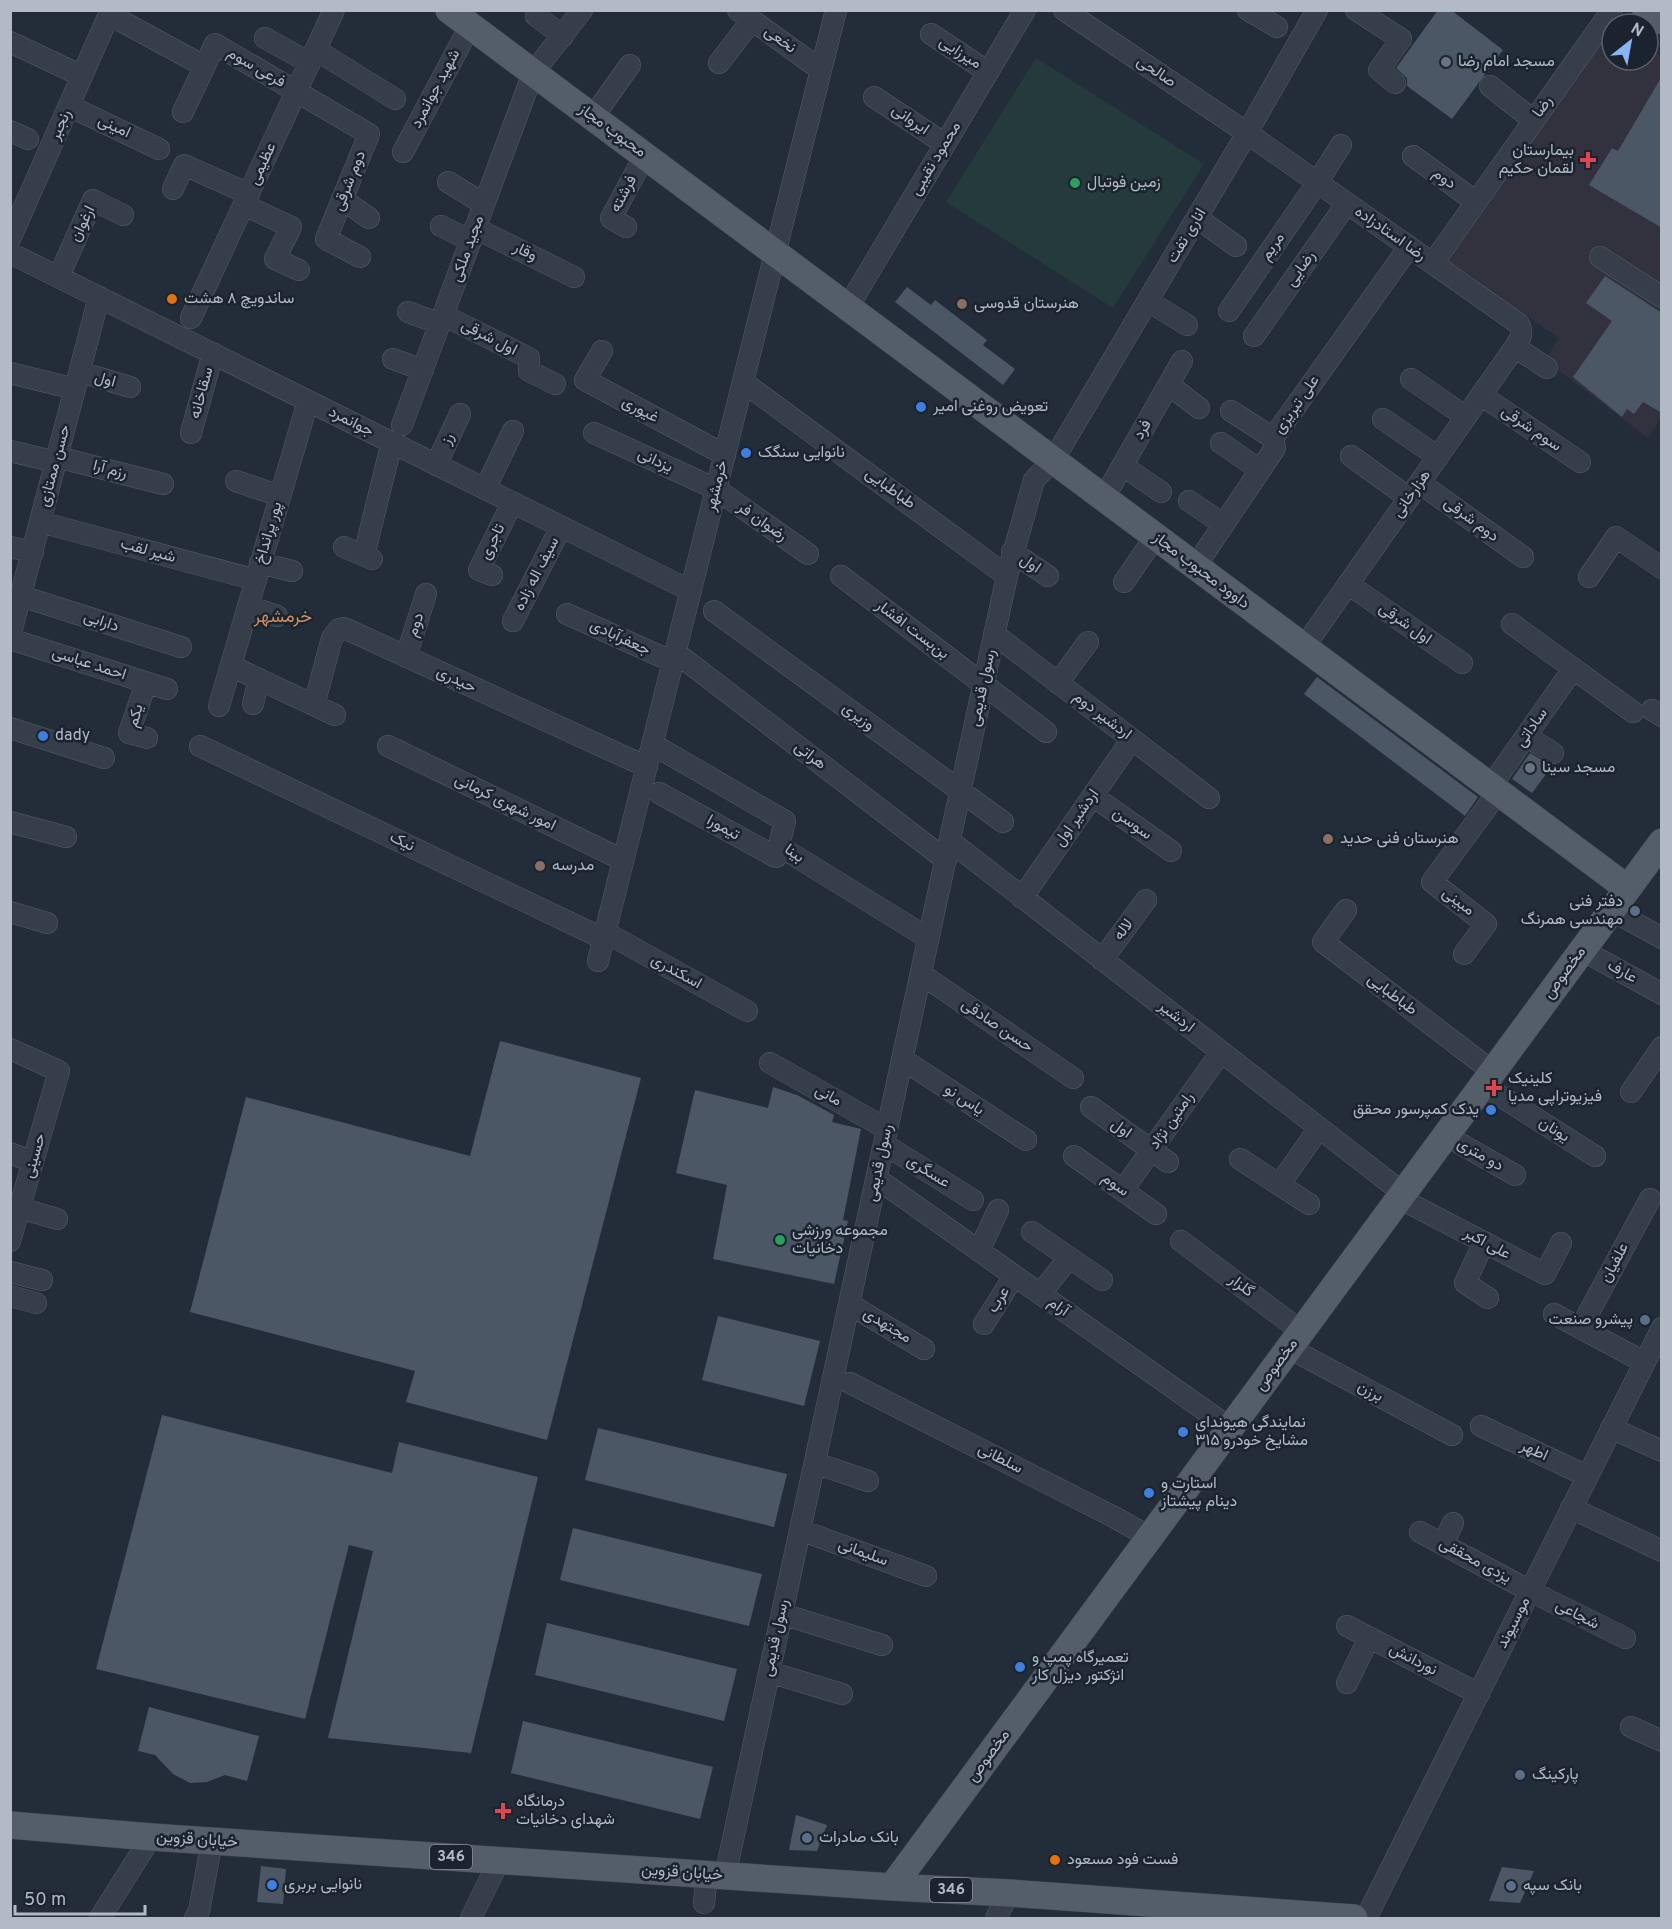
<svg xmlns="http://www.w3.org/2000/svg" width="1672" height="1929" viewBox="0 0 1672 1929" font-family="Overpass,Vazirmatn,sans-serif">
	<style>
		.medical { fill: #32313e }
		.green { fill: #253a3b }
		.building { fill: #4b5765 }
		.lines { fill: none; stroke-linecap: round; stroke-linejoin: round }
		.minor-casing { stroke: #545d67; stroke-width: 22 }
		.major-casing { stroke: #3f4852; stroke-width: 28 }
		.minor { stroke: #363f49; stroke-width: 21 }
		.major { stroke: #545e69; stroke-width: 27 }
		.worship-dot { fill: #6b7280; stroke: #1b242e; stroke-width: 2 }
		.health-dot { fill: #e0444e; stroke: #1b242e; stroke-width: 2 }
		.leisure-dot { fill: #2e9e5b; stroke: #1b242e; stroke-width: 2 }
		.food-dot { fill: #e8710a; stroke: #1b242e; stroke-width: 2 }
		.education-dot { fill: #8d6e63; stroke: #1b242e; stroke-width: 2 }
		.shop-dot { fill: #3f7fe0; stroke: #1b242e; stroke-width: 2 }
		.service-dot { fill: #5c6f8a; stroke: #1b242e; stroke-width: 2 }
		.labels { text-anchor: middle; dominant-baseline: central; stroke-width: 5; stroke-linejoin: round; paint-order: stroke }
		.shield { fill: #1b242e; stroke: #848d98; stroke-width: 1.5 }
		.shield-label { font-size: 15px; font-weight: bold; fill: #b1bac5 }
		.street-label { font-size: 16px; fill: #b1bac5; stroke: #1b242e }
		.poi-label { font-size: 16px; fill: #b1bac5; stroke: #1b242e; text-anchor: start }
		.neighbourhood-label { font-size: 18px; fill: #cf8e62; stroke: #1b242e }
	</style>
	<rect width="100%" height="100%" fill="#232d39"/>
	<path class="medical" d="M1612 24V60H1648V47L1661 55 1662 417 1648 438 1545 360 1559 338 1444 260Z"/>
	<path class="green" d="M1036 58 1204 164 1113 308 946 202Z"/>
	<path class="building" d="M1438 10H1451L1503 50 1452 119 1407 86V78L1396 68Z
		M1662 76V228L1589 185 1612 148 1618 151Z
		M1605 276 1662 313V413L1643 402 1634 414 1627 409 1622 417 1573 377 1612 321 1586 303Z
		M907 287 931 305 935 300 987 340 983 345 1015 369 1003 385 895 302Z
		M1317 677 1478 797 1465 816 1304 694Z
		M1530 753 1552 766 1532 793 1512 779Z
		M500 1041 641 1078 547 1440 406 1402 415 1371 190 1312 246 1097 470 1156Z
		M773 1087 797 1095 834 1115 832 1122 861 1129 843 1220 848 1221 834 1284 713 1259 727 1185 676 1173 695 1090 768 1108Z
		M718 1316 820 1341 804 1406 702 1380Z
		M162 1415 392 1473 399 1442 538 1477 471 1753 328 1738 373 1551 349 1545 305 1719 96 1669Z
		M598 1428 787 1474 774 1527 585 1480Z
		M573 1528 762 1574 749 1626 560 1580Z
		M547 1623 737 1669 724 1721 535 1675Z
		M149 1707 259 1736 247 1781 225 1775 207 1782 190 1783 173 1774 155 1755 138 1751Z
		M523 1721 713 1767 700 1819 511 1773Z
		M796 1815 827 1825 817 1851 789 1850Z
		M261 1866 286 1869 283 1904 257 1902Z
		M1502 1867 1534 1871 1520 1903 1489 1901Z"/>
	<g class="lines">
		<g class="minor-casing">
			<path id="minor" d="M738 10 821 70
				M1064 10 1247 133 1519 324C1524 333 1520 339 1515 347L1304 647
				M1248 10 1277 27
				M1356 10 1401 39 1379 70 1395 83
				M110 15 204 66
				M536 16 563 36
				M931 34 988 72
				M265 38 310 63
				M10 42 82 76
				M316 50 395 99
				M719 63 752 20
				M1490 86 1533 120
				M874 97 945 144
				M69 106 159 149
				M183 112 215 44 369 134 326 239 360 257
				M593 117 630 65
				M10 131 28 139
				M403 152 470 26
				M1413 156 1476 202
				M448 182 484 204
				M173 189 184 165 249 194
				M342 199 369 218
				M244 205 291 227 275 259 299 270
				M1197 218 1236 246
				M441 226 471 241
				M626 227 611 218 645 155
				M475 228 574 277
				M10 239 111 10
				M10 253 691 591
				M1600 257 1662 297
				M1433 263 1612 10
				M59 276 93 200 123 215
				M1148 301 1187 325
				M848 307 1025 10
				M1229 311 1317 183 1341 145
				M408 312 440 324
				M443 315 529 358V371L555 384
				M191 318 334 10
				M1254 336 1347 203
				M1515 347 1547 368
				M602 351 585 380 725 455
				M393 359 423 370
				M80 372 130 387
				M10 373 75 389
				M1411 379 1466 417
				M743 382 1007 576
				M1169 385 1199 408
				M1481 395 1580 462
				M1231 411 1273 438
				M1383 419 1438 457
				M402 425 533 73 582 10
				M191 433 213 353
				M594 433 716 489 808 554
				M1221 443 1260 470
				M10 451 56 462
				M1351 456 1409 498
				M57 457 163 484
				M436 465 460 414
				M1123 466 1161 492
				M236 481 280 496
				M1420 483 1523 557
				M485 489 513 431
				M1104 498 1182 361
				M1189 501 1223 524
				M40 522 256 580
				M10 547 33 552
				M344 547 372 559
				M1012 552 1048 576
				M364 555 392 442
				M260 563 292 571
				M1195 567 1275 448 1273 438 1409 247
				M492 575 479 570 512 503
				M841 576 1046 732
				M1589 577 1616 537 1662 568
				M1124 582 1155 537
				M1348 584 1462 663
				M21 596 181 647
				M248 606 277 616
				M714 611 1003 822
				M567 614 673 662
				M513 621 561 527
				M1512 624 1633 712
				M994 634 1209 798
				M10 636 99 297
				M10 639 167 689
				M675 652 946 860
				M406 657 426 594
				M231 666 335 715
				M146 683 129 733 147 738
				M1058 683 1088 642
				M253 704 259 679
				M314 705 332 638 339 629 344 628 647 767
				M219 706 308 401
				M1652 710 1662 716
				M10 728 104 758
				M1526 736 1553 753
				M652 744 785 821 776 857 659 793
				M200 746 604 939
				M388 746 623 860
				M1491 786 1573 669
				M1093 796 1171 851
				M10 822 66 837
				M950 841 1403 1193
				M779 846 928 938
				M1022 898 1132 739
				M1346 910 1323 942 1492 1071
				M1611 910 1662 938
				M10 912 47 923
				M605 932 747 1011
				M1582 950 1662 994
				M1464 954 1486 924 1432 882 1498 792
				M1102 960 1146 900
				M598 961 836 10
				M921 974 1073 1078
				M10 1049 59 1071 10 1241
				M902 1059 1026 1140
				M770 1063 887 1129
				M1483 1085 1595 1156
				M1631 1092 1662 1047
				M1091 1107 1168 1162
				M1445 1135 1515 1175
				M884 1144 973 1200
				M10 1153 33 1162
				M1074 1156 1156 1214
				M1240 1159 1309 1204
				M1280 1184 1319 1128
				M886 1185 1230 1428
				M1123 1190 1221 1052
				M1399 1198 1545 1274 1561 1243
				M20 1208 57 1219
				M1032 1232 1102 1280
				M1181 1241 1301 1331
				M1484 1242 1465 1283 1488 1298
				M979 1251 998 1210
				M10 1272 42 1280
				M1040 1294 1069 1258
				M10 1296 36 1303
				M849 1304 924 1349
				M1554 1314 1644 1362
				M984 1324 1014 1276
				M1581 1327 1650 1199
				M1289 1348 1452 1435
				M850 1383 1112 1516 1150 1537
				M1481 1426 1587 1476
				M1611 1428 1662 1451
				M815 1463 868 1481
				M1571 1508 1662 1551
				M800 1530 926 1576
				M1420 1532 1530 1591 1625 1638
				M1443 1544 1453 1523
				M782 1614 882 1645
				M1347 1626 1479 1694
				M769 1672 842 1694
				M1347 1683 1369 1638
				M1631 1727 1662 1741
				M725 1876 1007 576 1034 480 1054 459 1247 133 1317 10
				M704 1903 707 1875
				M100 1918 151 1837
				M195 1918 199 1911 212 1841
				M471 1918 499 1861
				M996 1918 1009 1893
				M1366 1918 1662 1328"/>
		</g>
		<g class="major-casing">
			<path id="major" d="M449 10C844 301 1234 596 1627 888
				M1646 10 1662 21
				M10 1825 151 1837 892 1887 1009 1893 1354 1918
				M892 1887 1662 842"/>
		</g>
		<use href="#minor" class="minor"/>
		<use href="#major" class="major"/>
	</g>
	<g class="worship-dot">
		<circle cx="1446" cy="62" r="6"/>
		<circle cx="1530" cy="768" r="6"/>
	</g>
	<g class="health-dot">
		<path d="M1585 151h6v6h6v6h-6v6h-6v-6h-6v-6h6z"/>
		<path d="M1491 1079h6v6h6v6h-6v6h-6v-6h-6v-6h6z"/>
		<path d="M500 1802h6v6h6v6h-6v6h-6v-6h-6v-6h6z"/>
	</g>
	<g class="leisure-dot">
		<circle cx="1075" cy="183" r="6"/>
		<circle cx="780" cy="1240" r="6"/>
	</g>
	<g class="food-dot">
		<circle cx="172" cy="299" r="6"/>
		<circle cx="1055" cy="1860" r="6"/>
	</g>
	<g class="education-dot">
		<circle cx="962" cy="304" r="6"/>
		<circle cx="1328" cy="839" r="6"/>
		<circle cx="540" cy="866" r="6"/>
	</g>
	<g class="shop-dot">
		<circle cx="921" cy="407" r="6"/>
		<circle cx="746" cy="453" r="6"/>
		<circle cx="43" cy="736" r="6"/>
		<circle cx="1491" cy="1110" r="6"/>
		<circle cx="1183" cy="1432" r="6"/>
		<circle cx="1149" cy="1493" r="6"/>
		<circle cx="1020" cy="1667" r="6"/>
		<circle cx="272" cy="1885" r="6"/>
	</g>
	<g class="service-dot">
		<circle cx="1635" cy="911" r="6"/>
		<circle cx="1645" cy="1320" r="6"/>
		<circle cx="1520" cy="1775" r="6"/>
		<circle cx="807" cy="1838" r="6"/>
		<circle cx="1511" cy="1886" r="6"/>
	</g>
	<g class="labels">
		<g class="shield">
			<rect x="430" y="1845" width="42" height="24" rx="4.5"/>
			<rect x="930" y="1878" width="42" height="24" rx="4.5"/>
		</g>
		<g class="shield-label">
			<text x="451" y="1857">346</text>
			<text x="951" y="1890">346</text>
		</g>
		<g class="street-label">
			<text transform="translate(780 40) rotate(36)">نخعی</text>
			<text transform="translate(960 53) rotate(33)">میرزایی</text>
			<text transform="translate(256 68) rotate(30)">فرعی سوم</text>
			<text transform="translate(1156 72) rotate(34)">صالحی</text>
			<text transform="translate(436 89) rotate(-62)">شهید جوانمرد</text>
			<text transform="translate(1543 107) rotate(-55)">رضا</text>
			<text transform="translate(910 120) rotate(34)">ایروانی</text>
			<text transform="translate(61 125) rotate(-66)">رنجبر</text>
			<text transform="translate(114 127) rotate(25)">امینی</text>
			<text transform="translate(612 131) rotate(36)">محبوب مجاز</text>
			<text transform="translate(936 159) rotate(-59)">محمود نقیبی</text>
			<text transform="translate(263 164) rotate(-65)">عظیمی</text>
			<text transform="translate(1444 179) rotate(36)">دوم</text>
			<text transform="translate(350 181) rotate(-68)">دوم شرقی</text>
			<text transform="translate(624 194) rotate(-62)">فرشته</text>
			<text transform="translate(83 224) rotate(-64)">ارغوان</text>
			<text transform="translate(1390 234) rotate(35)">رضا استادزاده</text>
			<text transform="translate(1187 236) rotate(-59)">اناری تفت</text>
			<text transform="translate(1273 247) rotate(-56)">مریم</text>
			<text transform="translate(468 249) rotate(-70)">مجید ملکی</text>
			<text transform="translate(525 252) rotate(26)">وقار</text>
			<text transform="translate(1301 269) rotate(-55)">رضایی</text>
			<text transform="translate(489 338) rotate(27)">اول شرقی</text>
			<text transform="translate(105 380) rotate(16)">اول</text>
			<text transform="translate(202 393) rotate(-75)">سقاخانه</text>
			<text transform="translate(1297 405) rotate(-55)">علی تبریزی</text>
			<text transform="translate(640 410) rotate(28)">غیوری</text>
			<text transform="translate(351 422) rotate(27)">جوانمرد</text>
			<text transform="translate(1531 429) rotate(34)">سوم شرقی</text>
			<text transform="translate(1143 430) rotate(-60)">فرد</text>
			<text transform="translate(448 439) rotate(-65)">رز</text>
			<text transform="translate(655 461) rotate(25)">یزدانی</text>
			<text transform="translate(55 466) rotate(-75)">حسن ممتازی</text>
			<text transform="translate(110 470) rotate(14)">رزم آرا</text>
			<text transform="translate(717 486) rotate(-76)">خرمشهر</text>
			<text transform="translate(890 489) rotate(36)">طباطبایی</text>
			<text transform="translate(1412 494) rotate(-55)">هزارخانی</text>
			<text transform="translate(1471 520) rotate(36)">دوم شرقی</text>
			<text transform="translate(762 522) rotate(35)">رضوان فر</text>
			<text transform="translate(269 533) rotate(-74)">پور پرانداخ</text>
			<text transform="translate(493 542) rotate(-64)">تاجری</text>
			<text transform="translate(148 551) rotate(15)">شیر لقب</text>
			<text transform="translate(1030 564) rotate(34)">اول</text>
			<text transform="translate(1201 571) rotate(37)">داوود محبوب مجاز</text>
			<text transform="translate(537 574) rotate(-63)">سیف اله زاده</text>
			<text transform="translate(101 622) rotate(18)">دارابی</text>
			<text transform="translate(1405 624) rotate(35)">اول شرقی</text>
			<text transform="translate(416 625) rotate(-72)">دوم</text>
			<text transform="translate(912 630) rotate(37)">بن‌بست افشار</text>
			<text transform="translate(620 638) rotate(25)">جعفرآبادی</text>
			<text transform="translate(89 664) rotate(18)">احمد عباسی</text>
			<text transform="translate(456 680) rotate(25)">حیدری</text>
			<text transform="translate(983 688) rotate(-78)">رسول قدیمی</text>
			<text transform="translate(136 716) rotate(-75)">یکم</text>
			<text transform="translate(1102 716) rotate(37)">اردشیر دوم</text>
			<text transform="translate(858 717) rotate(36)">وزیری</text>
			<text transform="translate(1532 728) rotate(-55)">ساداتی</text>
			<text transform="translate(810 756) rotate(37)">هراتی</text>
			<text transform="translate(505 803) rotate(26)">امور شهری کرمانی</text>
			<text transform="translate(1077 818) rotate(-55)">اردشیر اول</text>
			<text transform="translate(1132 824) rotate(35)">سوسن</text>
			<text transform="translate(723 828) rotate(29)">تیمورا</text>
			<text transform="translate(402 842) rotate(26)">نیک</text>
			<text transform="translate(794 854) rotate(35)">بینا</text>
			<text transform="translate(1458 902) rotate(37)">مبینی</text>
			<text transform="translate(1124 930) rotate(-53)">لاله</text>
			<text transform="translate(676 972) rotate(29)">اسکندری</text>
			<text transform="translate(1622 972) rotate(29)">عارف</text>
			<text transform="translate(1565 973) rotate(-54)">مخصوص</text>
			<text transform="translate(1392 995) rotate(37)">طباطبایی</text>
			<text transform="translate(1176 1017) rotate(38)">اردشیر</text>
			<text transform="translate(997 1026) rotate(34)">حسن صادقی</text>
			<text transform="translate(828 1096) rotate(29)">مانی</text>
			<text transform="translate(964 1100) rotate(33)">یاس نو</text>
			<text transform="translate(1172 1121) rotate(-55)">رامتین نژاد</text>
			<text transform="translate(1121 1129) rotate(35)">اول</text>
			<text transform="translate(1554 1130) rotate(32)">یونان</text>
			<text transform="translate(1480 1155) rotate(30)">دو متری</text>
			<text transform="translate(35 1156) rotate(-74)">حسینی</text>
			<text transform="translate(880 1163) rotate(-78)">رسول قدیمی</text>
			<text transform="translate(928 1172) rotate(32)">عسگری</text>
			<text transform="translate(1115 1185) rotate(35)">سوم</text>
			<text transform="translate(1487 1244) rotate(28)">علی اکبر</text>
			<text transform="translate(1615 1263) rotate(-62)">علفیان</text>
			<text transform="translate(1241 1286) rotate(37)">گلزار</text>
			<text transform="translate(999 1300) rotate(-58)">عرب</text>
			<text transform="translate(1058 1307) rotate(35)">آرام</text>
			<text transform="translate(887 1326) rotate(31)">مجتهدی</text>
			<text transform="translate(1277 1365) rotate(-54)">مخصوص</text>
			<text transform="translate(1370 1392) rotate(28)">برزن</text>
			<text transform="translate(1534 1451) rotate(25)">اطهر</text>
			<text transform="translate(1000 1459) rotate(27)">سلطانی</text>
			<text transform="translate(863 1553) rotate(20)">سلیمانی</text>
			<text transform="translate(1475 1561) rotate(28)">یزدی محققی</text>
			<text transform="translate(1577 1615) rotate(27)">شجاعی</text>
			<text transform="translate(1514 1623) rotate(-63)">موسیوند</text>
			<text transform="translate(776 1638) rotate(-78)">رسول قدیمی</text>
			<text transform="translate(1413 1660) rotate(27)">نوردانش</text>
			<text transform="translate(989 1756) rotate(-54)">مخصوص</text>
			<text transform="translate(197 1840) rotate(4)">خیابان قزوین</text>
			<text transform="translate(682 1873) rotate(4)">خیابان قزوین</text>
		</g>
		<g class="poi-label">
			<text x="1458" y="62">مسجد امام رضا</text>
			<text x="1574" y="151" text-anchor="end">بیمارستان<tspan x="1574" dy="18">لقمان حکیم</tspan></text>
			<text x="1087" y="183">زمین فوتبال</text>
			<text x="184" y="299">ساندویچ ۸ هشت</text>
			<text x="974" y="304">هنرستان قدوسی</text>
			<text x="933" y="407">تعویض روغنی امیر</text>
			<text x="758" y="453">نانوایی سنگک</text>
			<text x="55" y="736">dady</text>
			<text x="1542" y="768">مسجد سینا</text>
			<text x="1340" y="839">هنرستان فنی حدید</text>
			<text x="552" y="866">مدرسه</text>
			<text x="1623" y="902" text-anchor="end">دفتر فنی<tspan x="1623" dy="18">مهندسی همرنگ</tspan></text>
			<text x="1508" y="1079">کلینیک<tspan x="1508" dy="18">فیزیوتراپی مدیا</tspan></text>
			<text x="1479" y="1110" text-anchor="end">یدک کمپرسور محقق</text>
			<text x="792" y="1231">مجموعه ورزشی<tspan x="792" dy="18">دخانیات</tspan></text>
			<text x="1633" y="1320" text-anchor="end">پیشرو صنعت</text>
			<text x="1195" y="1423">نمایندگی هیوندای<tspan x="1195" dy="18">۳۱۵ مشایخ خودرو</tspan></text>
			<text x="1161" y="1484">استارت و<tspan x="1161" dy="18">دینام پیشتاز</tspan></text>
			<text x="1032" y="1658">تعمیرگاه پمپ و<tspan x="1032" dy="18">انژکتور دیزل کار</tspan></text>
			<text x="1532" y="1775">پارکینگ</text>
			<text x="516" y="1802">درمانگاه<tspan x="516" dy="18">شهدای دخانیات</tspan></text>
			<text x="819" y="1838">بانک صادرات</text>
			<text x="1067" y="1860">فست فود مسعود</text>
			<text x="284" y="1885">نانوایی بربری</text>
			<text x="1523" y="1886">بانک سپه</text>
		</g>
		<g class="neighbourhood-label">
			<text x="283" y="617">خرمشهر</text>
		</g>
	</g>
	<rect width="1672" height="1929" fill="none" stroke="#b1bac5" stroke-width="24"/>
	<g transform="translate(1630 42) rotate(31)"><circle r="28" fill="#1b242e" stroke="#57606a" stroke-width="1.5"/>
	<path d="M0-4.5L10 22L0 15L-10 22Z" fill="#88b5f3"/>
	<text y="-9" font-size="16" font-weight="bold" text-anchor="middle" fill="#b1bac5">N</text>
	</g>
	<path d="M15 1905v9h130v-9" fill="none" stroke="#b1bac5" stroke-width="3"/>
	<text x="24" y="1905" font-size="18" fill="#b1bac5" stroke="#1b242e" stroke-width="4.5" paint-order="stroke">50 m</text>
</svg>
